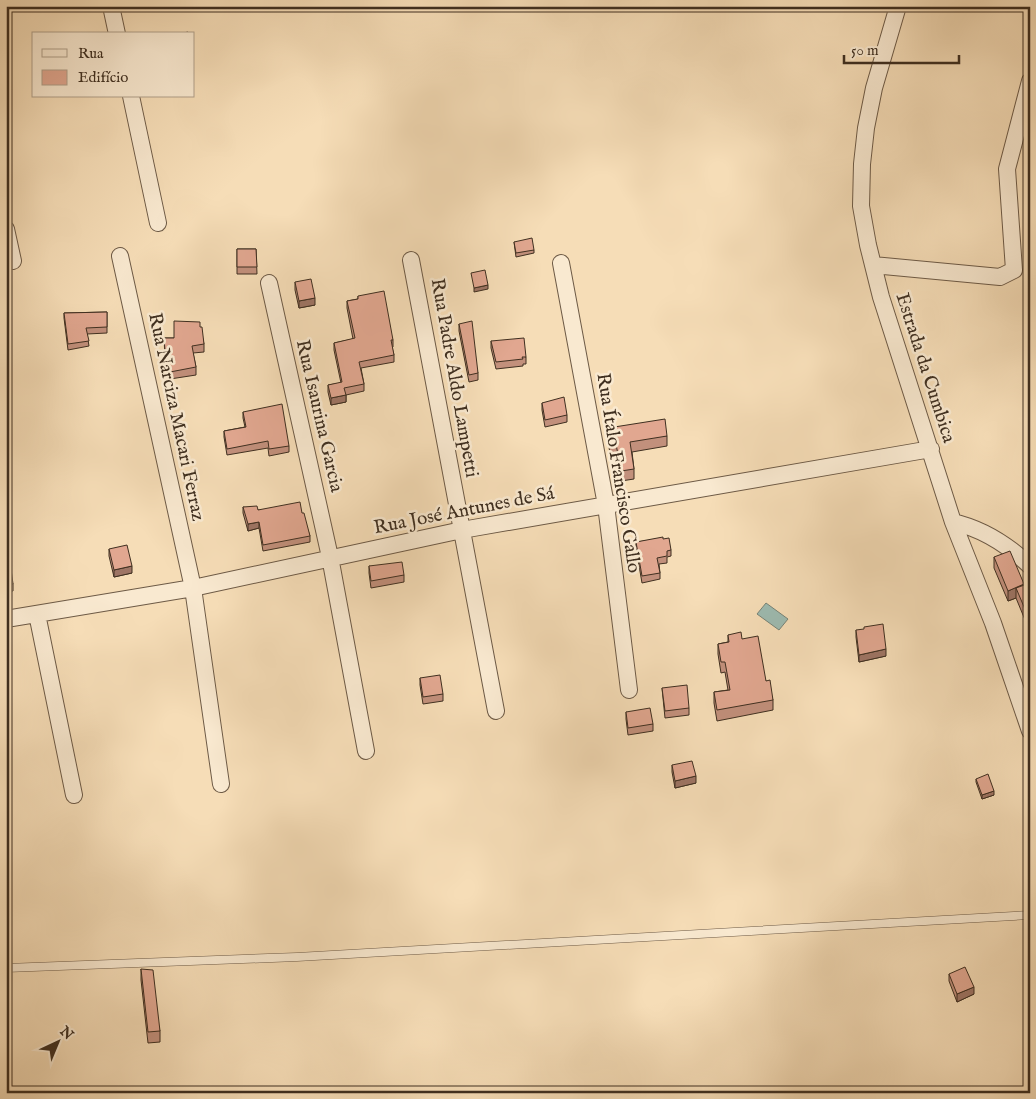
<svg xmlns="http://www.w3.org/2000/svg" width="1036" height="1099" viewBox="0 0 1036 1099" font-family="'IM FELL English',serif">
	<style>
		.water { fill: #9dbbb1; stroke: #778377 }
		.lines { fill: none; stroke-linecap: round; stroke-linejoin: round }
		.lane-casing { stroke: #6d5a46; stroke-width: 9 }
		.street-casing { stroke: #6d5a46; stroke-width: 18 }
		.lane { stroke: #f9e9d0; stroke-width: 8 }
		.street { stroke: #f9e9d0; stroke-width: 16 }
		.wall { fill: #c2907c; stroke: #3f2f20 }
		.shaded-wall { fill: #9e7565; stroke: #3f2f20 }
		.building { fill: #e1a790; stroke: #3f2f20 }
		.labels { text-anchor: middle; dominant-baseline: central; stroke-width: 5; stroke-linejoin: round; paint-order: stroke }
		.street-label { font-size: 19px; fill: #3f2f20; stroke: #f9e9d0 }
	</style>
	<rect width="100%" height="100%" fill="#f6ddb7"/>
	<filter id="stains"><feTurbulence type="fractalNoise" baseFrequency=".004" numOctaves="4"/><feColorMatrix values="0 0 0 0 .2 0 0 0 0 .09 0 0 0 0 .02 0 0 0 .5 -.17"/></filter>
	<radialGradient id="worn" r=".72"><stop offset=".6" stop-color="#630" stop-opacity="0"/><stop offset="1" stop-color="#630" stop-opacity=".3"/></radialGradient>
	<path class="water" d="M766 603 788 619 779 630 757 614Z"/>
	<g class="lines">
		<g class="lane-casing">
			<path id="lane" d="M6 968 297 957 1030 915"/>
		</g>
		<g class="street-casing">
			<path id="street" d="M111 6 117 34
				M898 6 874 88 866 128 862 164 861 206 868 245 881 297 953 522 993 623 1030 731
				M131 96 158 223
				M6 229 13 261
				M120 256 193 588 221 784
				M411 260 496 711
				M561 263 606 505 629 690
				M873 265 1000 277 1014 270 1007 169 1030 81
				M269 283 330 557 366 751
				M953 522C983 529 1008 545 1030 566
				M37 614 74 795
				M6 619 193 588 462 530 931 449"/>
		</g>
		<use href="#lane" class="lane"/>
		<use href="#street" class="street"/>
	</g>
	<path class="wall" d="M514 242 534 250V253L516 257Z
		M237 249H256L257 274H237Z
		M295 282 315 305 299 308 295 290Z
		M358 296 393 340V347H392L394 355V362L361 368 364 384V391L346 395V402L331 405 328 392V385L341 383 334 350V343L353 339 347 308V301L358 299Z
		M107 312V333L87 334 89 346 68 350 64 318V313Z
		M459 324 478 373V380L469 382 459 331Z
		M200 327 204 344V352L193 353 196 367V375L170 379 167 358H165L164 338H174Z
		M491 341 526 357V364H523V366L496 369 491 348Z
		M542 403 567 415V422L545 427 542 410Z
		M243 412 289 446V452L269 456 268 448 227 455 224 437V431L245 427 243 418Z
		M608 428 667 436V446L632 452 634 469V479L621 481 616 454 610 455 608 438Z
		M243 507 258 510 302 513 310 536V542L263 551 259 528 248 531 243 513Z
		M663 539 671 550V556L667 557V563L659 564 660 573V579L642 583 636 548V542Z
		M109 549 132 573 114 577 109 556Z
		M994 557 1024 585 1030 583V632L1016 598 1008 601 994 568Z
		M369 566 404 575V582L371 588 369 573Z
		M6 570 13 584V591L6 592Z
		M856 630 886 656 859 662 856 637Z
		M728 635 742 639 766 681 773 700V710L717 721 714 703V692L728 690 725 672 721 673 718 654V644L728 642Z
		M420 678 443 694V701L423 704 420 685Z
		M662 688 689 708V715L665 718Z
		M626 712 653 724V731L628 735 626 719Z
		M672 765 696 783 675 788 672 772Z
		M976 779 994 795 982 799 976 782Z
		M141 969 160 1031V1042L148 1043 141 980Z
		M949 974 974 994 957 1002 949 981Z"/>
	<path class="shaded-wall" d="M233 6H248L233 10Z
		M488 285V289L474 292V288Z
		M315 298V305L299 308V301Z
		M346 395V402L331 405V398Z
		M259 522V528L248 531V524Z
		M132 566V573L114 577V570Z
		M1024 584V595L1016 588V598L1008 601V591Z
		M886 649V656L859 662V655Z
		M696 776V783L675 788V781Z
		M994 791V795L982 799V795Z
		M974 987V994L957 1002V994Z"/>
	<path class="building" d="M188 32V34H178Z
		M532 238 534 250 516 253 514 242Z
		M237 249H256L257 267H237Z
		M485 270 488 285 474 288 471 273Z
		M311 279 315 298 299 301 295 282Z
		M384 291 393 340H391L394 355 359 362 364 384 344 388 346 395 331 398 328 385 342 382 334 343 355 338 347 301 358 299V296Z
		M107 312V327L86 328 89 341 68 344 64 313Z
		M174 321 200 322V327H202L204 344 192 346 196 367 170 372 167 350 165 351 164 338H174Z
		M472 321 478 373 469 375 459 324Z
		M524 338 526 357H522L523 359 496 362 491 341Z
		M564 397 567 415 545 420 542 403Z
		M282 404 289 446 269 449 268 441 227 449 224 431 246 427 243 412Z
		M665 419 667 436 630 442 634 469 621 471 616 444 610 445 608 428Z
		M300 502 302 513H304L310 536 263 545 259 522 248 524 243 507 257 506 258 510Z
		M663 537V539L669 538 671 550 667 551V556L657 558 660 573 642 576 636 542Z
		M127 545 132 566 114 570 109 549Z
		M1010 551 1024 584 1008 591 994 557Z
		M402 562 404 575 371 581 369 566Z
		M11 569 13 584 6 585V570Z
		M1030 583V621L1016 588Z
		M883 624 886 649 859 655 856 630 864 629V627Z
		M741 632 742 639 758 636 766 681 770 680 773 700 717 710 714 692 730 690 725 662H721L718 644 729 642 728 635Z
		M440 675 443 694 423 697 420 678Z
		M687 685 689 708 665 711 662 688Z
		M650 708 653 724 628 728 626 712Z
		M692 761 696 776 675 781 672 765Z
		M988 774 994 791 982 795 976 779Z
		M965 967 974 987 957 994 949 974Z
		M141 969 153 970 160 1031 148 1032Z"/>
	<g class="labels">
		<g class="street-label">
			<text transform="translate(925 368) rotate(72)">Estrada da Cumbica</text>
			<text transform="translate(454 378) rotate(80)">Rua Padre Aldo Lampetti</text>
			<text transform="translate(319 416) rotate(77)">Rua Isaurina Garcia</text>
			<text transform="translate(176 417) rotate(78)">Rua Narciza Macari Ferraz</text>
			<text transform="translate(618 473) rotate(81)">Rua Ítalo Francisco Gallo</text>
			<text transform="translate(464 511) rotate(-11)">Rua José Antunes de Sá</text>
		</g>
	</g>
	<rect width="1036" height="1099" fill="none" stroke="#f6ddb7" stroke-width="25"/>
	<rect x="8" y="8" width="1021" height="1084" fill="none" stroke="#3f2f20" stroke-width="2.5"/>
	<rect x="12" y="12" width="1011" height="1074" fill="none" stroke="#3f2f20"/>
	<rect x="32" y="32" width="162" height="65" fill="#f9e9d0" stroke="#af9f8a"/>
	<rect x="42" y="49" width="25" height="8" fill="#f9e9d0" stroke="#af9f8a"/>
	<text x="78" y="58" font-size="15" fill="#3f2f20">Rua</text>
	<rect x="42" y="70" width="25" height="15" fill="#e1a790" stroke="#af9f8a"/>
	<text x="78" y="82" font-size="15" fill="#3f2f20">Edifício</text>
	<g transform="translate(58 1042) rotate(44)" stroke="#f9e9d0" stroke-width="4" paint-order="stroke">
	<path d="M0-4L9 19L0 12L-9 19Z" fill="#3f2f20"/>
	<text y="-8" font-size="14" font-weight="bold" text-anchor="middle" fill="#3f2f20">N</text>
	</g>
	<path d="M844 55v8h115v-8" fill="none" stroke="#3f2f20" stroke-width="2.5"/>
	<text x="851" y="55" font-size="15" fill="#3f2f20" stroke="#f9e9d0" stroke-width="4" paint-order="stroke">50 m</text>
	<rect width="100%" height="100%" filter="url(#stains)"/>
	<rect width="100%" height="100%" fill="url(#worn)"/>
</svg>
